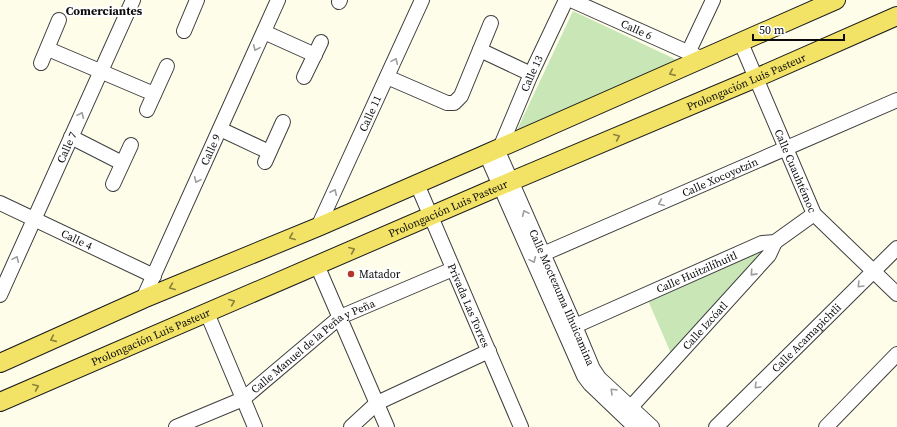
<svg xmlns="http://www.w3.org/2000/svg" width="897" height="427" viewBox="0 0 897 427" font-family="'Source Serif 4',serif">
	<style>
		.green { fill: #c8e6b6 }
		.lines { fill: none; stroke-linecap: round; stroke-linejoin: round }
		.minor-casing { stroke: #3e3e3e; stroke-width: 16 }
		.major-casing { stroke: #1c1c1c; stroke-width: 20 }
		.minor { stroke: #fff; stroke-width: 14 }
		.major { stroke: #f2e366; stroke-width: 18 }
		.oneway { stroke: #9d9d9d }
		.oneway2 { stroke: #8a823d }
		.poi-dot { fill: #b4362a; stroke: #fff; stroke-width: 1.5 }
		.labels { text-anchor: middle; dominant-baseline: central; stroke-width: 4; stroke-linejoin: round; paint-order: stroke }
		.street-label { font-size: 11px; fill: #0b0b0b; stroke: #fff }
		.poi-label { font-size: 11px; fill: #0b0b0b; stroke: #fff; text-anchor: start }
		.neighbourhood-label { font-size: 12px; font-weight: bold; fill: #0b0b0b; stroke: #fff }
	</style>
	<rect width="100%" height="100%" fill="#fefdea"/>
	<path class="green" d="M573 11 679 61 517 130Z
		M765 245 768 251 673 358 647 298Z"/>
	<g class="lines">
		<g class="minor-casing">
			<g id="minor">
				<path id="s1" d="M571 0 703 59"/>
				<path d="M339 2 340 0"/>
				<path d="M184 31 197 0"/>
				<path d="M264 32 315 55"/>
				<path id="s2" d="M741 43 814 214 897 294"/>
				<path d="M48 49 154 94"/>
				<path d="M480 50 531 74"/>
				<path d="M688 53 713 0"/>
				<path d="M41 63 59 20"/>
				<path d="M304 77 321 42"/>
				<path d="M387 77 447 103H454L461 96 491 23"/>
				<path d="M147 110 167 66"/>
				<path d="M220 129 269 152"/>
				<path d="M71 137 122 163"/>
				<path id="s3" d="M500 148 531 74 566 0"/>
				<path id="s4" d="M497 149 575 326 593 369 599 378 652 427"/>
				<path d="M486 154 584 376 590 384 635 427"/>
				<path d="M265 162 283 122"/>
				<path d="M113 184 131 145"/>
				<path id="s5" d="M417 184 521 427"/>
				<path id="s6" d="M0 203 154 276"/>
				<path id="s7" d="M318 227 422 0"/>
				<path id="s8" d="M543 254 897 100"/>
				<path d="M317 265 387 427"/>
				<path id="s9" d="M0 295 133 0"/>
				<path id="s10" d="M143 299 278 0"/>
				<path d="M207 313 255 427"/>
				<path id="s11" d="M575 326 762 243 775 242 814 214"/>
				<path id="s12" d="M631 407 769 255 775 242"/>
				<path id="s13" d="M176 427 243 399 340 317 453 269"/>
				<path d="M351 427 377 403 489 351"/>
				<path id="s14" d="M716 427 897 248"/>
				<path d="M826 427 897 354"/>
			</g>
		</g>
		<g class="major-casing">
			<g id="major">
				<path d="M0 363 143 299 318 227 486 154 836 0"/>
				<path id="s15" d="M0 402 500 186 756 78 897 16"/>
			</g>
		</g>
		<use href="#minor" class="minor"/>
		<use href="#major" class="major"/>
	</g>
	<defs><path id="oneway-chevron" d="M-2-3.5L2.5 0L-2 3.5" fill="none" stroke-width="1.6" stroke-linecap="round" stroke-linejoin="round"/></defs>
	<g class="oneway">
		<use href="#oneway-chevron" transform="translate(256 48) rotate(114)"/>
		<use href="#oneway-chevron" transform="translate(395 61) rotate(-66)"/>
		<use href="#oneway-chevron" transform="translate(81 115) rotate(-66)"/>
		<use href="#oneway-chevron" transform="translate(197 180) rotate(114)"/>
		<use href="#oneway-chevron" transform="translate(334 192) rotate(-65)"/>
		<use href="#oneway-chevron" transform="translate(661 203) rotate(157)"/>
		<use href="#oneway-chevron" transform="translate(525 213) rotate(-114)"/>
		<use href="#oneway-chevron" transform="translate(16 259) rotate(-66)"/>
		<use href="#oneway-chevron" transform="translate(533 260) rotate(66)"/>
		<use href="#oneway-chevron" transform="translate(753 273) rotate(132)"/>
		<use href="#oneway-chevron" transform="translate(860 285) rotate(135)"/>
		<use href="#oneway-chevron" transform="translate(757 386) rotate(135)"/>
		<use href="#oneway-chevron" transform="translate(613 391) rotate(-136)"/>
	</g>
	<g class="oneway2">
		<use href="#oneway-chevron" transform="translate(672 73) rotate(156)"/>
		<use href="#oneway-chevron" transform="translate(617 137) rotate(-23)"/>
		<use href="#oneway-chevron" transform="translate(292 237) rotate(158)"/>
		<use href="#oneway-chevron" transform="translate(352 250) rotate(-23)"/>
		<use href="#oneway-chevron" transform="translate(172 287) rotate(158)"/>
		<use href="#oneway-chevron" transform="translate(232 302) rotate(-23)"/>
		<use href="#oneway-chevron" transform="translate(53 339) rotate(156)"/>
		<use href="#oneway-chevron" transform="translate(36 387) rotate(-23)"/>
	</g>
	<circle class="poi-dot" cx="351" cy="274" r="4"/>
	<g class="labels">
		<g class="street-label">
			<text stroke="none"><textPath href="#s1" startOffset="72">Calle 6</textPath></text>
			<text stroke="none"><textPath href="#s3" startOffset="81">Calle 13</textPath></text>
			<text stroke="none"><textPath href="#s15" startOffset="812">Prolongación Luis Pasteur</textPath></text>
			<text stroke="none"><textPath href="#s7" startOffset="125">Calle 11</textPath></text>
			<text stroke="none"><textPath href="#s9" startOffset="162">Calle 7</textPath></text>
			<text stroke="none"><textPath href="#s10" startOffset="164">Calle 9</textPath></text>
			<text stroke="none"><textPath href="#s2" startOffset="139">Calle Cuauhtémoc</textPath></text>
			<text stroke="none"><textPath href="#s8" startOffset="193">Calle Xocoyotzin</textPath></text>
			<text stroke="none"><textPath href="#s15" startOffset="488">Prolongación Luis Pasteur</textPath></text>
			<text stroke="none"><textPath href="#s6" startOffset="85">Calle 4</textPath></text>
			<text stroke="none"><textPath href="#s11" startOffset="133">Calle Huitzilíhuitl</textPath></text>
			<text stroke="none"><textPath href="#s4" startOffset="162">Calle Moctezuma Ilhuicamina</textPath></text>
			<text stroke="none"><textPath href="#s5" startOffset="132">Privada Las Torres</textPath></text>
			<text stroke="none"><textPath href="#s12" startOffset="110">Calle Izcóatl</textPath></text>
			<text stroke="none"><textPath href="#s15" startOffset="164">Prolongación Luis Pasteur</textPath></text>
			<text stroke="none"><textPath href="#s14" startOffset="127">Calle Acamapichtli</textPath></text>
			<text stroke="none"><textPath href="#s13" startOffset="161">Calle Manuel de la Peña y Peña</textPath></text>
		</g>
		<g class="poi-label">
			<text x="359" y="274">Matador</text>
		</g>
		<g class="neighbourhood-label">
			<text x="104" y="11">Comerciantes</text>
		</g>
	</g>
	<path d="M753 34v6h91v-6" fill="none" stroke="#0b0b0b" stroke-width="2"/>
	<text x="759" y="34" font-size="12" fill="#0b0b0b" stroke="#ffffff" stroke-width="3" paint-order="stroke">50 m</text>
</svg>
